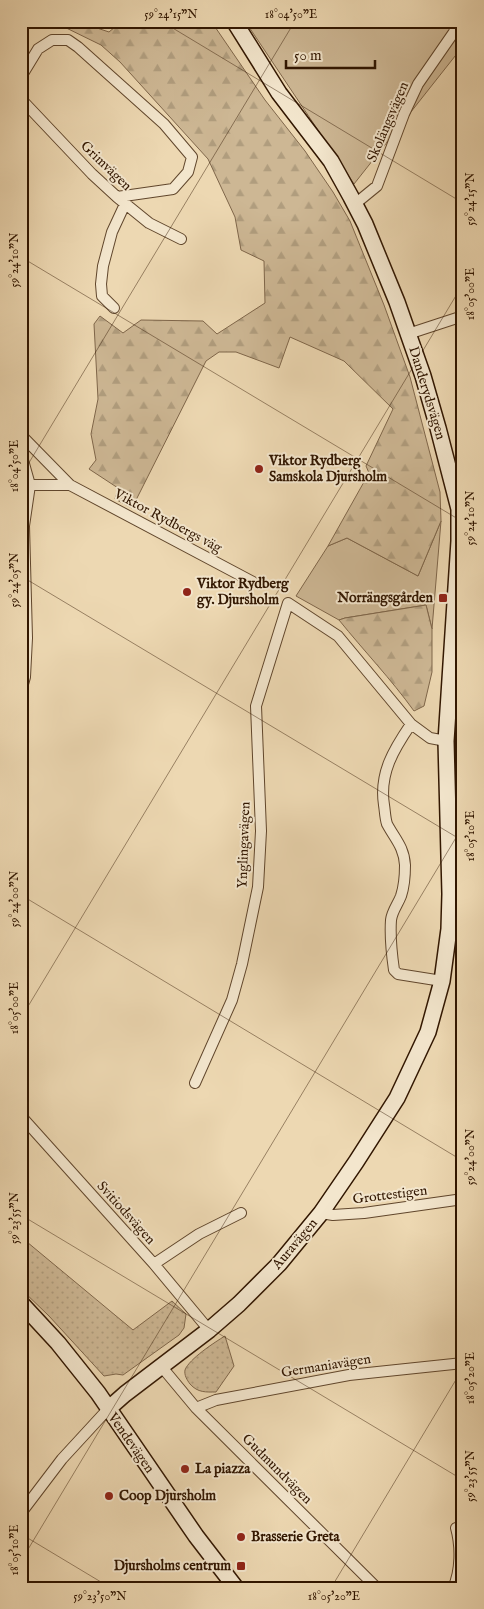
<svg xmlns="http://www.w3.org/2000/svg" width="484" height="1609" viewBox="0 0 484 1609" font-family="'IM FELL English',serif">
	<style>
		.green { fill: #cdb794; stroke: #7f664a }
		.forest { fill: url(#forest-firs); stroke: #7f664a }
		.park { fill: url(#park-dots); stroke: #7f664a }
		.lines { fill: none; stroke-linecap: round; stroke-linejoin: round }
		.street-casing { stroke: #60462c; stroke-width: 12 }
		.secondary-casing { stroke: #311600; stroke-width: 18 }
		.street { stroke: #f3e6cd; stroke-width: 10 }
		.secondary { stroke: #f3e6cd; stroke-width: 15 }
		.ticks { fill: none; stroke: #311600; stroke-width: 1; stroke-opacity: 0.45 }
		.poi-dot { fill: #8f2418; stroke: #f3e6cd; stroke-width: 2 }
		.labels { text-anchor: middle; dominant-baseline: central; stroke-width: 4; stroke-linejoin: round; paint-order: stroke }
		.street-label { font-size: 14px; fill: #311600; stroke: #f3e6cd }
		.poi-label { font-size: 14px; font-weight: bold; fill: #311600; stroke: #f3e6cd; text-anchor: start }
		.neatline { fill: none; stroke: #311600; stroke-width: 2 }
		.ticks-label { font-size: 12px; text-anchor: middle; fill: #311600 }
	</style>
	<defs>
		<pattern id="forest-firs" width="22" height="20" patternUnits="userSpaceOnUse" patternTransform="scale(1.25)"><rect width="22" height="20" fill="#cdb794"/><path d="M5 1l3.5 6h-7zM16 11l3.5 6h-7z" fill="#b09d7e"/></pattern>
		<pattern id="park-dots" width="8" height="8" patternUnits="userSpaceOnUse" patternTransform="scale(1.25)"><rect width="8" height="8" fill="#cdb794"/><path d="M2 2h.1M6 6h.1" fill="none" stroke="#b09d7e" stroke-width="1.8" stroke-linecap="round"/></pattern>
	</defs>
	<rect width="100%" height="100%" fill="#edd8b2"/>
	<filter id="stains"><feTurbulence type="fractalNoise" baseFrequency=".004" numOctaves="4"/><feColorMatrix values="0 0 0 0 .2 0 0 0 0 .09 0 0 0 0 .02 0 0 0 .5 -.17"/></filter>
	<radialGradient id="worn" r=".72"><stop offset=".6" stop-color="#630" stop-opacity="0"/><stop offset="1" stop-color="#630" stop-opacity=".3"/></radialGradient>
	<path class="green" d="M245 21H463V46L354 184Z
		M441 521 432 629 426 605 345 618 339 620 296 596 328 546 347 538 418 576Z"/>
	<path class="forest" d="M52 21H88L97 28 109 32 122 21H211L265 100 305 151 333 192 350 221 384 305 410 377 440 492 441 521 418 576 347 538 328 546 369 473 366 466 393 409 344 361 290 337 279 368 236 352H219L206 361 132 508 115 499 118 488 89 469 96 460 91 434 98 399 94 324 100 316 123 333 141 320 203 321 217 334 265 303 264 261 241 250 235 217 208 159 120 62 101 45Z
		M426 605 432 629V672L424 706 414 711C391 679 364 651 339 620L345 618Z"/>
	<path class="park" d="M21 1237 133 1330 172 1301 186 1314 184 1328 179 1335 123 1375 116 1374 104 1376 49 1316 21 1289Z
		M225 1336 234 1366 216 1392C206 1392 198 1393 190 1384 187 1380 184 1375 185 1370 189 1359 215 1342 225 1336Z"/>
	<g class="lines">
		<g class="street-casing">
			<path id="street" d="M21 77 38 49 52 40H68L78 47 164 124 192 157 188 172 173 189 117 197
				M21 99 92 174 117 197 149 223 181 239
				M355 204 377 186 404 114 418 84 454 32 457 21
				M114 308 102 296 101 284 103 266 112 232 125 204
				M408 334 463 316
				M21 435 70 485 253 582
				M21 453 30 485 24 526 27 638 25 677 21 691
				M30 485H70
				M411 724C394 749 379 773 384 805 385 811 385 818 387 824 395 839 404 847 405 865 405 875 404 887 401 896 398 904 392 911 391 920 390 934 392 956 394 970L398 974 442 981
				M450 902 463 925
				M195 1083 232 1000 242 964 258 887 261 831 256 706 288 603 338 636 411 724 430 738 446 741
				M21 1116 154 1264 209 1330
				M321 1213 333 1215 364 1213 463 1199
				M154 1264 199 1234 241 1213
				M161 1366 196 1408 377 1588
				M196 1408 216 1400 349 1375 463 1363
				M21 1513 62 1459 108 1409
				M453 1588C461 1571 461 1546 456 1528"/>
		</g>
		<g class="secondary-casing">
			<path id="secondary" d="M21 1303 58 1343 98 1393 196 1536 236 1588
				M108 1409 125 1394 209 1330 239 1304 279 1264 321 1213 356 1162 397 1098 428 1032 442 981 449 929 450 894 446 741 459 541V509L438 428 423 376 397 302 365 224 351 197 331 161 279 93 234 21"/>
		</g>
		<use href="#street" class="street"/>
		<use href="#secondary" class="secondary"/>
	</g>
	<path class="ticks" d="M161 21 463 203M21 257 463 522M21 476 295 21M21 576 463 841M21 895 463 1161M21 1018 463 284M21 1215 463 1480M21 1534 111 1588M21 1561 463 826M331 1588 463 1368"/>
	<g class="poi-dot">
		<circle cx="259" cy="469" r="5"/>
		<circle cx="187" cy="592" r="5"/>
		<rect x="438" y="593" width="10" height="10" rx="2.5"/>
		<circle cx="185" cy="1469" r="5"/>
		<circle cx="109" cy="1496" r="5"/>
		<circle cx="241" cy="1537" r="5"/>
		<rect x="236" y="1561" width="10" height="10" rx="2.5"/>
	</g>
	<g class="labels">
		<g class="street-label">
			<text transform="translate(388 122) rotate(-67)">Skolängsvägen</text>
			<text transform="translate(106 166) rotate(44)">Grimvägen</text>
			<text transform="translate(427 393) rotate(73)">Danderydsvägen</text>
			<text transform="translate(168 521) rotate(28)">Viktor Rydbergs väg</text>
			<text transform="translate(244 845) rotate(-88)">Ynglingavägen</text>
			<text transform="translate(390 1195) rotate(-7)">Grottestigen</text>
			<text transform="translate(126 1213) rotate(48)">Svitiodsvägen</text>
			<text transform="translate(295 1244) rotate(-50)">Auravägen</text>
			<text transform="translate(326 1366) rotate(-9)">Germaniavägen</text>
			<text transform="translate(131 1443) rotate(55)">Vendevägen</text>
			<text transform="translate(277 1469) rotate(45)">Gudmundvägen</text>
		</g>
		<g class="poi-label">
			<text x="269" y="461">Viktor Rydberg<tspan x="269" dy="16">Samskola Djursholm</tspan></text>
			<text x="197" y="584">Viktor Rydberg<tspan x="197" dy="16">gy. Djursholm</tspan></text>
			<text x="433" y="598" text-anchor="end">Norrängsgården</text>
			<text x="195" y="1469">La piazza</text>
			<text x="119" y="1496">Coop Djursholm</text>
			<text x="251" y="1537">Brasserie Greta</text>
			<text x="231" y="1566" text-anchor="end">Djursholms centrum</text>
		</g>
	</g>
	<rect width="484" height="1609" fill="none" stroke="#edd8b2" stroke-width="55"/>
	<path d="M286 60v8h89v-8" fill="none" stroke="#311600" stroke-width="2.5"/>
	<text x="294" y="60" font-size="15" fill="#311600" stroke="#f3e6cd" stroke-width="4" paint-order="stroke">50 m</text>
	<rect x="28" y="28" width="428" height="1554" class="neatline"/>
	<g class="ticks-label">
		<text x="171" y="18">59°24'15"N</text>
		<text x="291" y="18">18°04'50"E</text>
		<text transform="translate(470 199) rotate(-90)" y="4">59°24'15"N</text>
		<text transform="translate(14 260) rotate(-90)" y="4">59°24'10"N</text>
		<text transform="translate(470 294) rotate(-90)" y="4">18°05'00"E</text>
		<text transform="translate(14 466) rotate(-90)" y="4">18°04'50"E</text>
		<text transform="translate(470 518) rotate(-90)" y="4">59°24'10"N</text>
		<text transform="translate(14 580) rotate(-90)" y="4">59°24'05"N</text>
		<text transform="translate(470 836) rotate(-90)" y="4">18°05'10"E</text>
		<text transform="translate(14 899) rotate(-90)" y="4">59°24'00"N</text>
		<text transform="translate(14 1008) rotate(-90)" y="4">18°05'00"E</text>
		<text transform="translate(470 1157) rotate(-90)" y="4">59°24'00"N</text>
		<text transform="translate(14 1218) rotate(-90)" y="4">59°23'55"N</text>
		<text transform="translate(470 1378) rotate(-90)" y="4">18°05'20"E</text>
		<text transform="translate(470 1476) rotate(-90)" y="4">59°23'55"N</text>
		<text transform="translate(14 1550) rotate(-90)" y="4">18°05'10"E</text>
		<text x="100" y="1600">59°23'50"N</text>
		<text x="334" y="1600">18°05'20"E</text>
	</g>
	<rect width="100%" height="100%" filter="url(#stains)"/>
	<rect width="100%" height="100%" fill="url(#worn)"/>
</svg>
